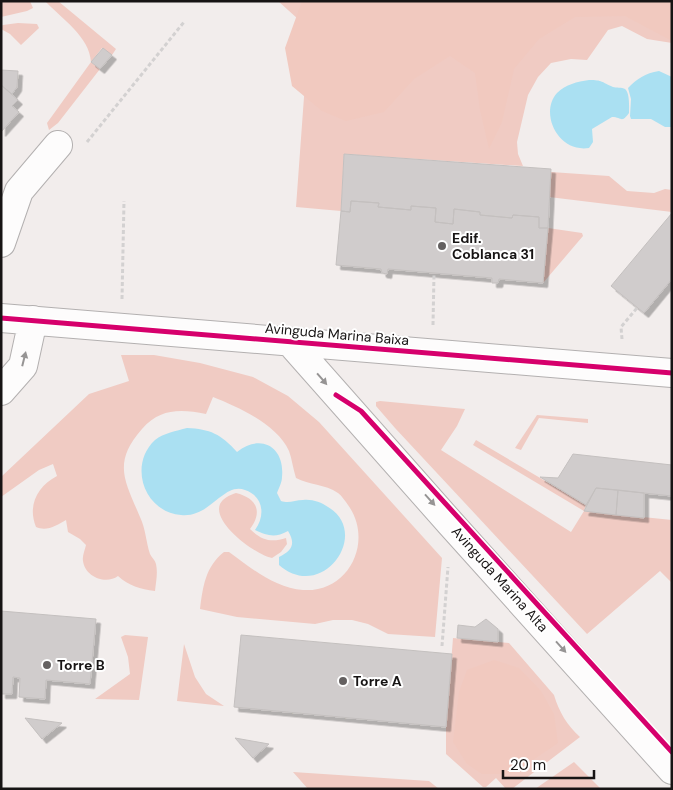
<svg xmlns="http://www.w3.org/2000/svg" width="673" height="790" viewBox="0 0 673 790" font-family="'DM Sans',sans-serif">
	<style>
		.green { fill: #f0cbc3 }
		.forest { fill: #f1c9bf }
		.water { fill: #aae0f2 }
		.building { fill: #d0cccc; stroke: #c4c0bf; filter: url(#shadow) }
		.lines { fill: none; stroke-linecap: round; stroke-linejoin: round }
		.street-casing { stroke: #b3b0b0; stroke-width: 30 }
		.path { stroke: #d3d1d1; stroke-width: 3; stroke-dasharray: 4 2.5; stroke-linecap: butt }
		.street { stroke: #fdfcfc; stroke-width: 28 }
		.cycleway-casing { stroke: #fff; stroke-width: 8 }
		.cycleway { stroke: #d6006c; stroke-width: 5 }
		.oneway { fill: #969494 }
		.poi-dot { fill: #646060; stroke: #fff; stroke-width: 2 }
		.labels { text-anchor: middle; dominant-baseline: central; stroke-width: 4; stroke-linejoin: round; paint-order: stroke }
		.poi-label { font-size: 14px; font-weight: bold; fill: #171414; stroke: #fff; text-anchor: start }
		.street-label { font-size: 14px; fill: #171414; stroke: #fff }
	</style>
	<defs>
		<filter id="shadow"><feDropShadow dx="4.5" dy="4.5" stdDeviation="0" flood-color="#0004"/></filter>
	</defs>
	<rect width="100%" height="100%" fill="#f2edec"/>
	<path class="green" d="M1 1H30L33 8 27 11 1 17Z
		M45 1H58L116 49 112 55 102 48 91 62 100 69 58 123 49 130 47 123 91 62C90 37 61 18 45 1Z
		M278 1H672V43L647 39 622 26 608 30 587 60 571 59 551 63 538 77 528 95 517 142 518 154 523 166 344 154 341 211 296 207 308 42 298 19Z
		M18 23 37 24 39 28 21 45 10 34 1 29V26L3 25Z
		M551 172 609 176 627 191 654 193 665 189 672 190V212L549 197Z
		M548 228 582 233 583 236 543 283Z
		M121 355H154L200 363 253 377 288 396 319 422 442 558 435 637 388 634 368 624 352 620H333L315 624 237 617 200 609C203 587 205 567 224 552H229C251 568 275 588 303 590 349 593 374 541 348 505 345 501 342 496 338 493 325 484 309 485 296 478 293 469 292 459 289 451 277 424 238 407 213 397L206 414C181 409 160 408 142 429 112 463 125 481 140 517 146 530 146 542 150 554 152 558 155 560 156 564 158 573 156 582 155 591 140 589 129 586 118 576 106 585 85 577 83 561 82 556 85 550 86 545L80 539 68 532 66 520C57 525 47 532 36 527 27 505 38 486 57 476L53 464 39 470 1 497V477L89 394 129 381Z
		M380 401 465 409 457 426 441 450 571 532 584 511 473 445 476 440 586 505 584 511 672 520V583L660 571 587 634 395 428 376 406V402Z
		M537 415 588 419V423L539 418 521 450 515 448Z
		M236 493C257 498 263 512 250 529 261 540 271 543 286 538L287 544 281 552 272 558C256 555 212 523 220 504 223 498 230 495 236 493Z
		M125 635 148 637 139 700 95 699 130 674 128 657 121 637Z
		M453 638 509 643 554 695C559 712 567 725 580 737L512 789H506L496 778 486 787H483L446 754V727Z
		M184 644 195 677 206 694 224 706 177 701Z
		M574 762 601 789H535Z
		M293 772 429 781 439 789H308Z"/>
	<path class="forest" d="M302 1H672V41L625 16 575 17 539 39 514 69 502 122 489 149 480 110 475 73 450 56 414 79 384 112 346 121 322 111 292 86 285 48Z
		M494 660 519 668 541 691 554 714 558 743 514 773 501 774H482L467 764 453 742 459 692 467 670Z"/>
	<path class="water" d="M659 71 672 77V127H665L651 119H631L630 116 631 99 628 88C637 79 645 73 659 71Z
		M589 80C603 80 601 82 613 87 616 88 622 87 625 89 630 93 629 107 629 113 621 124 622 117 612 117L592 129 593 142 589 148C558 153 539 113 557 93 566 84 577 82 589 80Z
		M187 428C210 429 221 434 237 452 261 433 285 447 282 477 282 482 279 488 277 493L281 501C289 504 295 500 303 500 312 499 321 502 328 507 372 533 322 603 279 565V557C292 551 296 544 288 531 275 538 268 536 255 530 266 515 263 496 245 490 223 482 211 518 181 515 144 512 128 465 155 440 164 433 176 431 187 428Z"/>
	<path class="building" d="M103 48 112 55 100 69 91 62Z
		M1 70 18 71 17 87 12 94 1 85Z
		M1 85 18 100 12 106 19 112 1 132Z
		M344 154 551 169 548 228H539V217L513 215 512 218 480 215V212L454 209 453 224 435 222 436 208 411 206V210L378 207 379 203 351 201 350 212 341 211Z
		M351 201 379 203 378 207 411 210V206L436 208 435 222 453 224 454 209 480 212V215L512 218 513 215 539 217V228H548L543 283 499 279 498 283H492V278L388 269 387 274 382 273 381 269 336 265 341 211 350 212Z
		M672 213V279L644 313 611 286Z
		M573 454 672 465V496L596 488 586 505 540 477 558 478Z
		M596 488 618 490 616 515 584 511Z
		M618 490 644 493V518L616 515Z
		M1 611 96 619 90 684 46 680 45 699 19 697 20 678 13 677 12 694H1Z
		M486 619 498 629V642L457 638 458 625 475 627Z
		M241 635 452 654 446 727 234 707Z
		M25 718 62 723 42 739Z
		M235 738 269 744 253 758Z"/>
	<g class="lines">
		<g class="street-casing">
			<path id="street" d="M1 243 19 191 58 145
				M1 318 672 373
				M290 342 451 524 672 770
				M1 391 23 366 33 320"/>
		</g>
		<path class="path" d="M87 142 184 22
			M122 299 124 201
			M433 325 434 274
			M622 339 621 327 637 308
			M442 646 448 567"/>
		<use href="#street" class="street"/>
		<g class="cycleway-casing">
			<path id="cycleway" d="M1 318 672 373
				M336 395 361 411 672 752"/>
		</g>
		<use href="#cycleway" class="cycleway"/>
	</g>
	<defs><path id="oneway-solid" d="M-6-.8H1V-3.2L6.5 0L1 3.2V.8H-6Z" transform="scale(1.25)"/></defs>
	<g class="oneway">
		<use href="#oneway-solid" transform="translate(24 359) rotate(-76)"/>
		<use href="#oneway-solid" transform="translate(322 379) rotate(49)"/>
		<use href="#oneway-solid" transform="translate(430 500) rotate(48)"/>
		<use href="#oneway-solid" transform="translate(561 647) rotate(48)"/>
	</g>
	<g class="poi-dot">
		<circle cx="442" cy="246" r="5"/>
		<circle cx="47" cy="665" r="5"/>
		<circle cx="343" cy="681" r="5"/>
	</g>
	<g class="labels">
		<g class="poi-label">
			<text x="452" y="238">Edif.<tspan x="452" dy="16">Coblanca 31</tspan></text>
			<text x="57" y="665">Torre B</text>
			<text x="353" y="681">Torre A</text>
		</g>
		<g class="street-label">
			<text transform="translate(337 334) rotate(5)">Avinguda Marina Baixa</text>
			<text transform="translate(500 579) rotate(48)">Avinguda Marina Alta</text>
		</g>
	</g>
	<rect width="673" height="790" fill="none" stroke="#171414" stroke-width="5"/>
	<path d="M503 770v8h91v-8" fill="none" stroke="#171414" stroke-width="2.5"/>
	<text x="510" y="770" font-size="15" fill="#171414" stroke="#ffffff" stroke-width="4" paint-order="stroke">20 m</text>
</svg>
